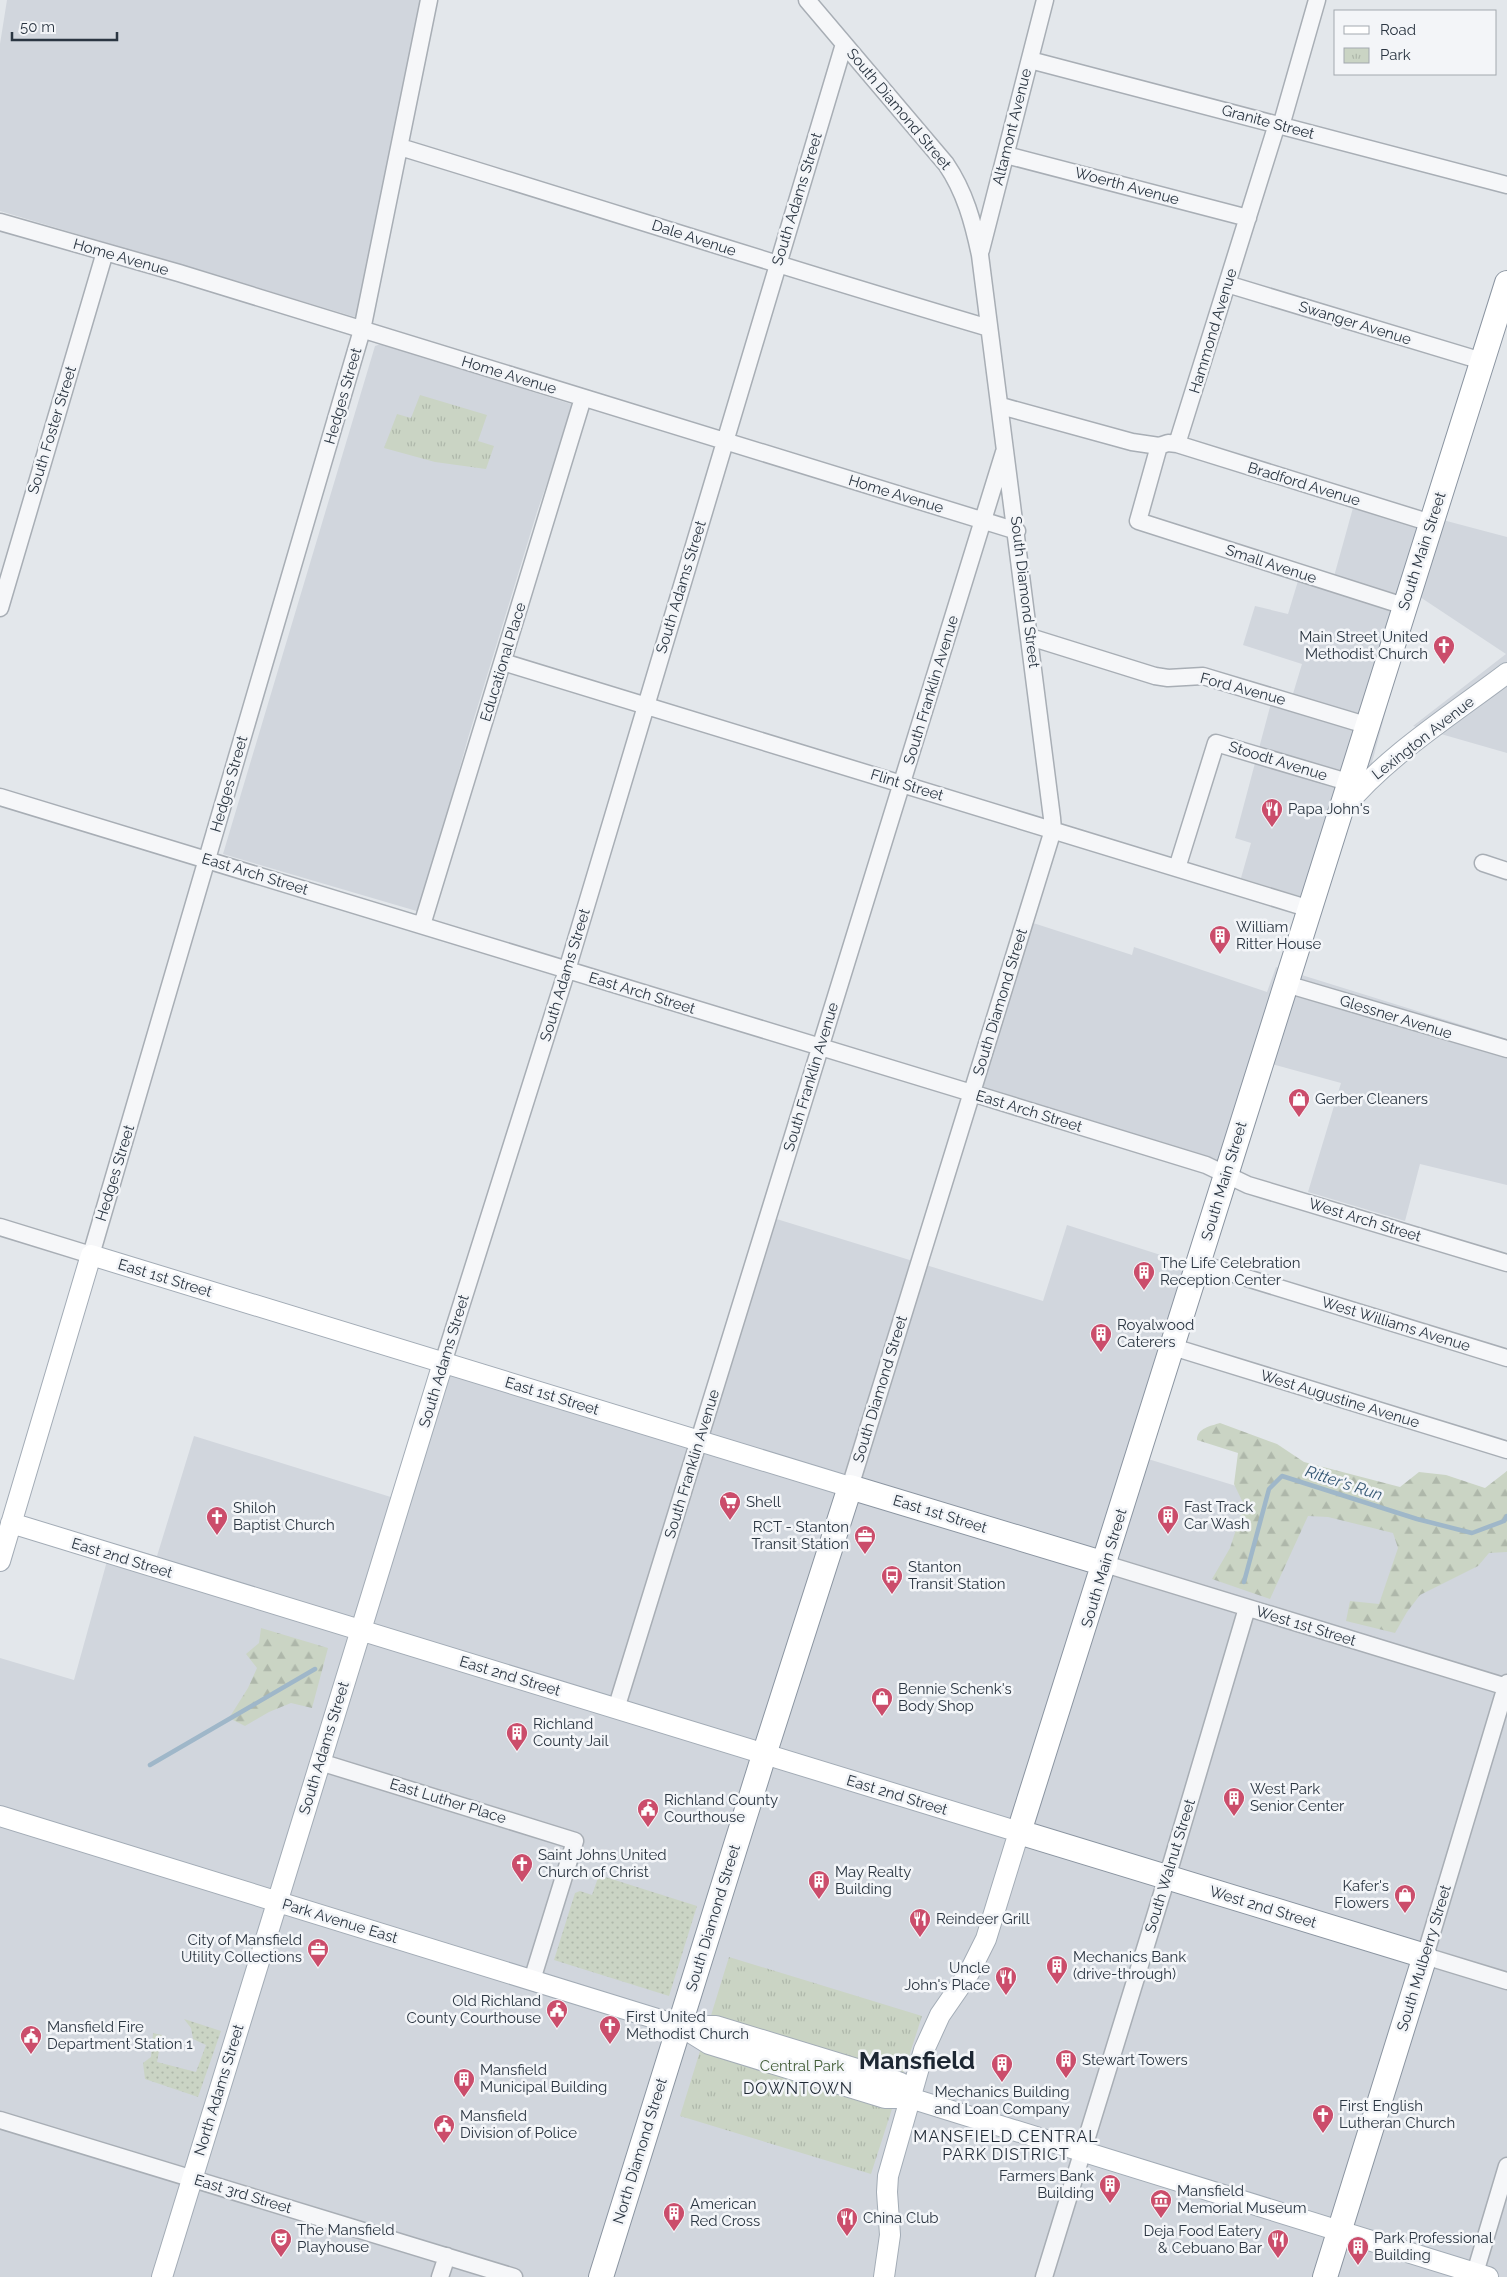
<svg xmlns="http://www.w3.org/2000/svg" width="1507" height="2277" viewBox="0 0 1507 2277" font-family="Raleway,sans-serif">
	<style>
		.built { fill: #d1d6dd }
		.grass { fill: url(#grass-dots) }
		.forest { fill: url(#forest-firs) }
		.park { fill: url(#park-tufts) }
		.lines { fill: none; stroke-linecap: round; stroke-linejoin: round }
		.stream { stroke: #9fb7c9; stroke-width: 4.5 }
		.minor-casing { stroke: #a8aeb5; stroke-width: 19 }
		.major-casing { stroke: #a3acb6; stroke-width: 22 }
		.highway-casing { stroke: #8b95a1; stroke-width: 26 }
		.minor { stroke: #f6f7f9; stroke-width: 16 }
		.major { stroke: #fff; stroke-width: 20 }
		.highway { stroke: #fff; stroke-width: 24 }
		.labels { text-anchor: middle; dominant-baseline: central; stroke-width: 5; stroke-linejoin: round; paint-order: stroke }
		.street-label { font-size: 15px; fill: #2b3642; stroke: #f3f5f8 }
		.poi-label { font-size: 15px; fill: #2b3642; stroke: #f3f5f8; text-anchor: start }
		.park-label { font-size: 15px; fill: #435e39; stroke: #f3f5f8 }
		.water-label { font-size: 16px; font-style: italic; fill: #365875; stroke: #f3f5f8 }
		.neighbourhood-label { font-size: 16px; letter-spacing: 1px; fill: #1d2733; stroke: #f3f5f8 }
		.town-label { font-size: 25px; font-weight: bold; fill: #1d2733; stroke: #f3f5f8 }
	</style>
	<defs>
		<pattern id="grass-dots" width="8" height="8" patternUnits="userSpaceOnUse" patternTransform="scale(1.25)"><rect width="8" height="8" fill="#cad4c4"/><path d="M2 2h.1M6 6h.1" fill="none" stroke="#aeb7aa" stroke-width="1.8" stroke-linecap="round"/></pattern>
		<pattern id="forest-firs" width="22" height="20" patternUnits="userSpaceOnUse" patternTransform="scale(1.25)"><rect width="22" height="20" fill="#cad4c4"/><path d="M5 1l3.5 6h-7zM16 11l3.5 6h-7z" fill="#aeb7aa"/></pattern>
		<pattern id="park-tufts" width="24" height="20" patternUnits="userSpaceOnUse" patternTransform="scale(1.25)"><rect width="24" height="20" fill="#cad4c4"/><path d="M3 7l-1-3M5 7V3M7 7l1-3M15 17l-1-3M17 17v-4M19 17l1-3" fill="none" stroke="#aeb7aa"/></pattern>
	</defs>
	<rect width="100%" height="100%" fill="#e3e7eb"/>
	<path class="built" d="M7 0H430L386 231 372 322 0 211V44Z
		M381 344 574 405 537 512 468 738 420 912 223 854 375 346Z
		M1356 497 1507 537V753L1413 726 1506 654 1417 595 1363 796 1350 814 1319 902 1241 878 1251 843 1235 838 1274 692 1292 697 1302 664 1243 645 1255 606 1288 614 1301 571 1333 580Z
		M1027 921 1132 955 1134 947 1267 992 1276 967 1507 1039V1185L1420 1164 1405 1221 1308 1192 1341 1083 1265 1062 1234 1168 976 1088Z
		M760 1214 1043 1301 1067 1225 1195 1266 1135 1455 1285 1501 1507 1552V2277H0V1658L74 1680 112 1543 157 1556 194 1436 410 1503 456 1357 696 1431Z"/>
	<path class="grass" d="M599 1875 697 1906 669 1996 554 1960 575 1893 580 1891 592 1895Z
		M184 2019 221 2031 198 2097 145 2079 143 2063 151 2057 153 2033 162 2035 157 2062 196 2072 206 2045 193 2039 191 2028Z"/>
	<path class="forest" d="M1220 1423 1277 1444 1304 1462 1400 1487 1419 1472 1446 1475 1485 1488 1507 1471V1552L1489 1553 1478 1566 1420 1595 1407 1612 1395 1633 1346 1621 1350 1601 1379 1604 1398 1548 1393 1533 1328 1517 1308 1516 1270 1599 1212 1579 1230 1548 1244 1505 1234 1484 1238 1453 1197 1440C1197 1428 1211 1426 1220 1423Z
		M261 1628 328 1648 312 1708 291 1703 269 1712 245 1726 229 1718 248 1688 257 1668 246 1654 259 1643Z"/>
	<path class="park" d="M420 395 487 415 478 441 494 446 486 469 435 462 384 448 397 414 411 418Z
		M729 1957 922 2016 871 2174 680 2116Z"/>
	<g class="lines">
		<path class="stream" d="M1244 1582 1269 1489 1282 1476 1417 1519 1472 1533 1504 1521 1507 1516
			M150 1765 315 1669"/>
		<g class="minor-casing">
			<path id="minor" d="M807 0 946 164C965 192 973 222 980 255L1052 818 1053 830 850 1487
				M1030 60 1507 185
				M1281 126 1317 0
				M400 147C597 207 792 270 989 328
				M1006 155 1248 218
				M0 222 179 273 1017 531
				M981 250 1045 0
				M1227 284 1482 361
				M1001 406 1132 442 1159 446
				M1177 444 1277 124
				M1404 606 1138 521 1159 446 1168 443 1177 444 1431 523
				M0 608 105 252
				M1030 637 1155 676 1168 678 1203 676 1369 726
				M503 662 1310 909
				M0 797 988 1098 1206 1165 1248 1185 1507 1263
				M1483 863 1507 871
				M1177 868 1216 743 1351 783
				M422 925 583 398
				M1286 984 1507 1049
				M0 1227 91 1255 362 330 429 0
				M1198 1263 1507 1358
				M1173 1347 1507 1450
				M443 1363 567 970 844 44
				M1105 1564 1507 1687
				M1507 1683 1425 1956 1507 1981
				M616 1709 1004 452
				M320 1762 575 1841 532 1980
				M0 2120 514 2277
				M1475 2273 1507 2166
				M440 2277 447 2256
				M1044 2277 1172 1861 1247 1608"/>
		</g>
		<g class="major-casing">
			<path id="major" d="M1343 809C1386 756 1453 714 1507 673
				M11 1523 1019 1832 986 1939 969 1973 940 2015 924 2050 888 2176 887 2192 890 2235 884 2277
				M0 1561 91 1255 850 1487
				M0 1816 680 2026 709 2044 885 2098H910L1488 2277
				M680 2026H716L893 2080 901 2083 910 2098
				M162 2277 443 1363"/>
		</g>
		<g class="highway-casing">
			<path id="highway" d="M601 2277 764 1755 850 1487 1105 1564
				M1325 2277 1425 1956 1019 1832 1507 283"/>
		</g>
		<use href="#minor" class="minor"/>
		<use href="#major" class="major"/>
		<use href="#highway" class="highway"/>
	</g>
	<defs>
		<g id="church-pin" transform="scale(1.125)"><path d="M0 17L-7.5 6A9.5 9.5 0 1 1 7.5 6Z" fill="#cb4d6b" stroke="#f3f5f8"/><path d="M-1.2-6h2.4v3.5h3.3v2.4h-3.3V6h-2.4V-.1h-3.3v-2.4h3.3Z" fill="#fff"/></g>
		<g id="restaurant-pin" transform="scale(1.125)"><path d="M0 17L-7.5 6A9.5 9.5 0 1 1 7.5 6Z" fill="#cb4d6b" stroke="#f3f5f8"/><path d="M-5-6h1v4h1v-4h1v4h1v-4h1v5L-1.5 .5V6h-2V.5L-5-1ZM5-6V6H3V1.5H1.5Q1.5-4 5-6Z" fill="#fff"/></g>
		<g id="building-pin" transform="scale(1.125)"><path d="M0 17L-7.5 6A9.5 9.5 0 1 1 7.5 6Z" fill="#cb4d6b" stroke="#f3f5f8"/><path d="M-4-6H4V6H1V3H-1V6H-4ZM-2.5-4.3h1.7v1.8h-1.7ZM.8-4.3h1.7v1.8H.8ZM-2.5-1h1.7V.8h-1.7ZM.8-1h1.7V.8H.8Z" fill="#fff"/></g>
		<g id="shop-pin" transform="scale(1.125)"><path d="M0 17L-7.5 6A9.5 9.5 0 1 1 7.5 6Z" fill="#cb4d6b" stroke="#f3f5f8"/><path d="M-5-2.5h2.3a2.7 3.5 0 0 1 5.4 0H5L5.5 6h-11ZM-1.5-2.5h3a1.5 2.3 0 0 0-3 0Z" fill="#fff"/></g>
		<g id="supermarket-pin" transform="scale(1.125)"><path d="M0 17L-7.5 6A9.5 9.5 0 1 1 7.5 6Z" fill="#cb4d6b" stroke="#f3f5f8"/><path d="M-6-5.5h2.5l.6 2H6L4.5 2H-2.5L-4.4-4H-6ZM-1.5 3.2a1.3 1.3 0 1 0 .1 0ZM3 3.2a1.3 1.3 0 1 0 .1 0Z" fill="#fff"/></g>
		<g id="office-pin" transform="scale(1.125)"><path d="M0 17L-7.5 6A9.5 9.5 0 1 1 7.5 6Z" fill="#cb4d6b" stroke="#f3f5f8"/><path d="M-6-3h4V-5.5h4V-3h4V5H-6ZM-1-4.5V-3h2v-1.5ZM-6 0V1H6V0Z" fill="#fff"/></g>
		<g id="bus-pin" transform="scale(1.125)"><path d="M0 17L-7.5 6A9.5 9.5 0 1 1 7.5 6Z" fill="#cb4d6b" stroke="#f3f5f8"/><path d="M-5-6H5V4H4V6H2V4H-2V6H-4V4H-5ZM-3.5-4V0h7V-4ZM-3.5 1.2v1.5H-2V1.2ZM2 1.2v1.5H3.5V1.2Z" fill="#fff"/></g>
		<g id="civic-pin" transform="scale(1.125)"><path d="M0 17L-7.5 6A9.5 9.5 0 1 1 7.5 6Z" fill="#cb4d6b" stroke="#f3f5f8"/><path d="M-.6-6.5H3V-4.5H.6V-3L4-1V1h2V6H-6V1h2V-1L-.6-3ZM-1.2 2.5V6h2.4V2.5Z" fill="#fff"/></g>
		<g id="museum-pin" transform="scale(1.125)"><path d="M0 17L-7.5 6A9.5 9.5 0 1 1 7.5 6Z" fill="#cb4d6b" stroke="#f3f5f8"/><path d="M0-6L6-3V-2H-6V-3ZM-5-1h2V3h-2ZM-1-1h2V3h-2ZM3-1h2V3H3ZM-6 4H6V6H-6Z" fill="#fff"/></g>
		<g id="theatre-pin" transform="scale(1.125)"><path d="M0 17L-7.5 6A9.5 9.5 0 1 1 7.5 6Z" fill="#cb4d6b" stroke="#f3f5f8"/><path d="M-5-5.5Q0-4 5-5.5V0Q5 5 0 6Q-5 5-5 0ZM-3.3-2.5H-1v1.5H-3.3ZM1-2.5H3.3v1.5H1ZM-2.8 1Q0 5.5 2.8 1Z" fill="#fff"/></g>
	</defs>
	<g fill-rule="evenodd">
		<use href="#church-pin" x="1444" y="646"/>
		<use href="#restaurant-pin" x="1272" y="809"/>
		<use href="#building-pin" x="1220" y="936"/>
		<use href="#shop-pin" x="1299" y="1099"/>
		<use href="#building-pin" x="1144" y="1272"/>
		<use href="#building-pin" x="1101" y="1334"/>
		<use href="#supermarket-pin" x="730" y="1502"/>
		<use href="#building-pin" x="1168" y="1516"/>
		<use href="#church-pin" x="217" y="1517"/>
		<use href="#office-pin" x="865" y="1536"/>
		<use href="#bus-pin" x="892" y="1576"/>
		<use href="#shop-pin" x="882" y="1698"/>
		<use href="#building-pin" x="517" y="1733"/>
		<use href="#building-pin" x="1234" y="1798"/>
		<use href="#civic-pin" x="648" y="1809"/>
		<use href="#church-pin" x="522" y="1864"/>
		<use href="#building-pin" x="819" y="1881"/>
		<use href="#shop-pin" x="1405" y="1895"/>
		<use href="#restaurant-pin" x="920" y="1919"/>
		<use href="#office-pin" x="318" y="1949"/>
		<use href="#building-pin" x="1057" y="1966"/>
		<use href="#restaurant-pin" x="1006" y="1977"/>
		<use href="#civic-pin" x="557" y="2010"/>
		<use href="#church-pin" x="610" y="2026"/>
		<use href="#civic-pin" x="31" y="2036"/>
		<use href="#building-pin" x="1066" y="2060"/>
		<use href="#building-pin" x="1002" y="2064"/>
		<use href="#building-pin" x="464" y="2079"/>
		<use href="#church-pin" x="1323" y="2115"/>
		<use href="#civic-pin" x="444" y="2125"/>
		<use href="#building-pin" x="1110" y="2185"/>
		<use href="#museum-pin" x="1161" y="2200"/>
		<use href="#building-pin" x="674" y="2213"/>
		<use href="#restaurant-pin" x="847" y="2218"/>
		<use href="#theatre-pin" x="281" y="2239"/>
		<use href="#restaurant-pin" x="1278" y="2240"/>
		<use href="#building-pin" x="1358" y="2247"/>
	</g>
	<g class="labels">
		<g class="street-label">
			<text transform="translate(899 109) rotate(50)">South Diamond Street</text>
			<text transform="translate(1268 122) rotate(15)">Granite Street</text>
			<text transform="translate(1012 127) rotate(-76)">Altamont Avenue</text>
			<text transform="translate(1127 186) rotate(15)">Woerth Avenue</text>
			<text transform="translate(797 199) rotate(-73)">South Adams Street</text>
			<text transform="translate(694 238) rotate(18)">Dale Avenue</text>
			<text transform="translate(121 257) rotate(16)">Home Avenue</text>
			<text transform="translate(1355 323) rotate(17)">Swanger Avenue</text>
			<text transform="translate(1213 331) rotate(-73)">Hammond Avenue</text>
			<text transform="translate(509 375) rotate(17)">Home Avenue</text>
			<text transform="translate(343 396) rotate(-74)">Hedges Street</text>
			<text transform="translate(52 430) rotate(-73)">South Foster Street</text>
			<text transform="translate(1304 484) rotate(17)">Bradford Avenue</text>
			<text transform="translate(896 494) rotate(17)">Home Avenue</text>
			<text transform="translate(1422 551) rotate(-72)">South Main Street</text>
			<text transform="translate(1271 564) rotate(18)">Small Avenue</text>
			<text transform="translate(681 587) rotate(-73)">South Adams Street</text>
			<text transform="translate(1025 592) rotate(83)">South Diamond Street</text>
			<text transform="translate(503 662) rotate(-73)">Educational Place</text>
			<text transform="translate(1243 689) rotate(15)">Ford Avenue</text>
			<text transform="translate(931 690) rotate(-73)">South Franklin Avenue</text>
			<text transform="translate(1423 738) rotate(-38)">Lexington Avenue</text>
			<text transform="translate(1278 761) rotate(17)">Stoodt Avenue</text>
			<text transform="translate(229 784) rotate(-74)">Hedges Street</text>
			<text transform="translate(907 785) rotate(17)">Flint Street</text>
			<text transform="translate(255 874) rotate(17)">East Arch Street</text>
			<text transform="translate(565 975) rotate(-73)">South Adams Street</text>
			<text transform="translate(642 993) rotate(17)">East Arch Street</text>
			<text transform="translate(1000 1002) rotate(-73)">South Diamond Street</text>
			<text transform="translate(1396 1017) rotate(17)">Glessner Avenue</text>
			<text transform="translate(811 1077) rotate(-73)">South Franklin Avenue</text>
			<text transform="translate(1029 1111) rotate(17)">East Arch Street</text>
			<text transform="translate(115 1173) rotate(-73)">Hedges Street</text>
			<text transform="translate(1224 1181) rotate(-73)">South Main Street</text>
			<text transform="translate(1365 1220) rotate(17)">West Arch Street</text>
			<text transform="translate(165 1278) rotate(17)">East 1st Street</text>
			<text transform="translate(1396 1324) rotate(17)">West Williams Avenue</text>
			<text transform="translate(444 1361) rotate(-73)">South Adams Street</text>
			<text transform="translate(880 1389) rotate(-73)">South Diamond Street</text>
			<text transform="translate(552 1396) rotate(17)">East 1st Street</text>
			<text transform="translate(1340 1399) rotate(17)">West Augustine Avenue</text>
			<text transform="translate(692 1464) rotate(-73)">South Franklin Avenue</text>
			<text transform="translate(940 1514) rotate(17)">East 1st Street</text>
			<text transform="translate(122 1558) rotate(17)">East 2nd Street</text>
			<text transform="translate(1104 1568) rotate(-73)">South Main Street</text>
			<text transform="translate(1306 1626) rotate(17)">West 1st Street</text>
			<text transform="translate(510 1676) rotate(17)">East 2nd Street</text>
			<text transform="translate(324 1748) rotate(-73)">South Adams Street</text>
			<text transform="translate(897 1795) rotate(17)">East 2nd Street</text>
			<text transform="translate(448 1801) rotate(17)">East Luther Place</text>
			<text transform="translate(1170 1866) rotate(-73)">South Walnut Street</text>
			<text transform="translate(1263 1907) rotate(17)">West 2nd Street</text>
			<text transform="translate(713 1918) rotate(-73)">South Diamond Street</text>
			<text transform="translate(340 1921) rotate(17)">Park Avenue East</text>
			<text transform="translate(1424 1958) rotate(-73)">South Mulberry Street</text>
			<text transform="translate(219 2090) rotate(-73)">North Adams Street</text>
			<text transform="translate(640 2151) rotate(-73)">North Diamond Street</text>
			<text transform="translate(243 2194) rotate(17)">East 3rd Street</text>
		</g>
		<g class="poi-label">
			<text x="1428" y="637" text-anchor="end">Main Street United<tspan x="1428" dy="17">Methodist Church</tspan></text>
			<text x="1288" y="809">Papa John's</text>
			<text x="1236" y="927">William<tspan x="1236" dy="17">Ritter House</tspan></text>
			<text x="1315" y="1099">Gerber Cleaners</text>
			<text x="1160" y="1263">The Life Celebration<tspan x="1160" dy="17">Reception Center</tspan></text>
			<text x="1117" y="1325">Royalwood<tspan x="1117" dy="17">Caterers</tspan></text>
			<text x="746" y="1502">Shell</text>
			<text x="1184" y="1507">Fast Track<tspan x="1184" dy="17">Car Wash</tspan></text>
			<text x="233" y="1508">Shiloh<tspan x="233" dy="17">Baptist Church</tspan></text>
			<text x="849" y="1527" text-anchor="end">RCT - Stanton<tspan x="849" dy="17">Transit Station</tspan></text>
			<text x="908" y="1567">Stanton<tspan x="908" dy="17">Transit Station</tspan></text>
			<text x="898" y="1689">Bennie Schenk's<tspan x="898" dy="17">Body Shop</tspan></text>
			<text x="533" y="1724">Richland<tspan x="533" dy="17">County Jail</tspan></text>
			<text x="1250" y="1789">West Park<tspan x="1250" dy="17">Senior Center</tspan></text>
			<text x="664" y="1800">Richland County<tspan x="664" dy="17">Courthouse</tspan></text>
			<text x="538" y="1855">Saint Johns United<tspan x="538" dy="17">Church of Christ</tspan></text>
			<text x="835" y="1872">May Realty<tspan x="835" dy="17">Building</tspan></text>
			<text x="1389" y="1886" text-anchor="end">Kafer's<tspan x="1389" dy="17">Flowers</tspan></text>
			<text x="936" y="1919">Reindeer Grill</text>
			<text x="302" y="1940" text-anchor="end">City of Mansfield<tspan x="302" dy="17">Utility Collections</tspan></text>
			<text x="1073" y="1957">Mechanics Bank<tspan x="1073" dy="17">(drive-through)</tspan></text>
			<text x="990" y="1968" text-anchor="end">Uncle<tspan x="990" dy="17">John's Place</tspan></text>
			<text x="541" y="2001" text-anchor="end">Old Richland<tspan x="541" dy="17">County Courthouse</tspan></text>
			<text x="626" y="2017">First United<tspan x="626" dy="17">Methodist Church</tspan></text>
			<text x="47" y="2027">Mansfield Fire<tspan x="47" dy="17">Department Station 1</tspan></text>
			<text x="1082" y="2060">Stewart Towers</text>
			<text x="480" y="2070">Mansfield<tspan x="480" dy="17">Municipal Building</tspan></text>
			<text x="1002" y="2092" text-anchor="middle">Mechanics Building<tspan x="1002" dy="17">and Loan Company</tspan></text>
			<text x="1339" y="2106">First English<tspan x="1339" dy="17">Lutheran Church</tspan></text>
			<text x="460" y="2116">Mansfield<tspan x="460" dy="17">Division of Police</tspan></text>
			<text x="1094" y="2176" text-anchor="end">Farmers Bank<tspan x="1094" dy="17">Building</tspan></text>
			<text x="1177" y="2191">Mansfield<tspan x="1177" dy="17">Memorial Museum</tspan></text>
			<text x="690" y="2204">American<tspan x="690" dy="17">Red Cross</tspan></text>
			<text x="863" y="2218">China Club</text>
			<text x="297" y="2230">The Mansfield<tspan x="297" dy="17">Playhouse</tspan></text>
			<text x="1262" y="2231" text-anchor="end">Deja Food Eatery<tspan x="1262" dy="17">&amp; Cebuano Bar</tspan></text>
			<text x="1374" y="2238">Park Professional<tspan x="1374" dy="17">Building</tspan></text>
		</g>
		<g class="park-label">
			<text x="802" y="2066">Central Park</text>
		</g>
		<g class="water-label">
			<text transform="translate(1344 1483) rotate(18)">Ritter's Run</text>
		</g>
		<g class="neighbourhood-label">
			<text x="798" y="2088">DOWNTOWN</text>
			<text x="1006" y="2136">MANSFIELD CENTRAL<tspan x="1006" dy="18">PARK DISTRICT</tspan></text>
		</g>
		<g class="town-label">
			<text x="917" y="2060">Mansfield</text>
		</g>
	</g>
	<rect x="1334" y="10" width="162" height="65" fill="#f3f5f8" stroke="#a3a9af"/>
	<rect x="1344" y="26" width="25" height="8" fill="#ffffff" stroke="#a3a9af"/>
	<text x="1380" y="35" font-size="15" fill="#2b3642">Road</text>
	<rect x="1344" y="48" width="25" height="15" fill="url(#park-tufts)" stroke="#a3a9af"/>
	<text x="1380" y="60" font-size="15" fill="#2b3642">Park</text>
	<path d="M12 32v8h105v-8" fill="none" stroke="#2b3642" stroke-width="2.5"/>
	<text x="20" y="32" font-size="15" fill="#2b3642" stroke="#f3f5f8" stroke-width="4" paint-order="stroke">50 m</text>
</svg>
